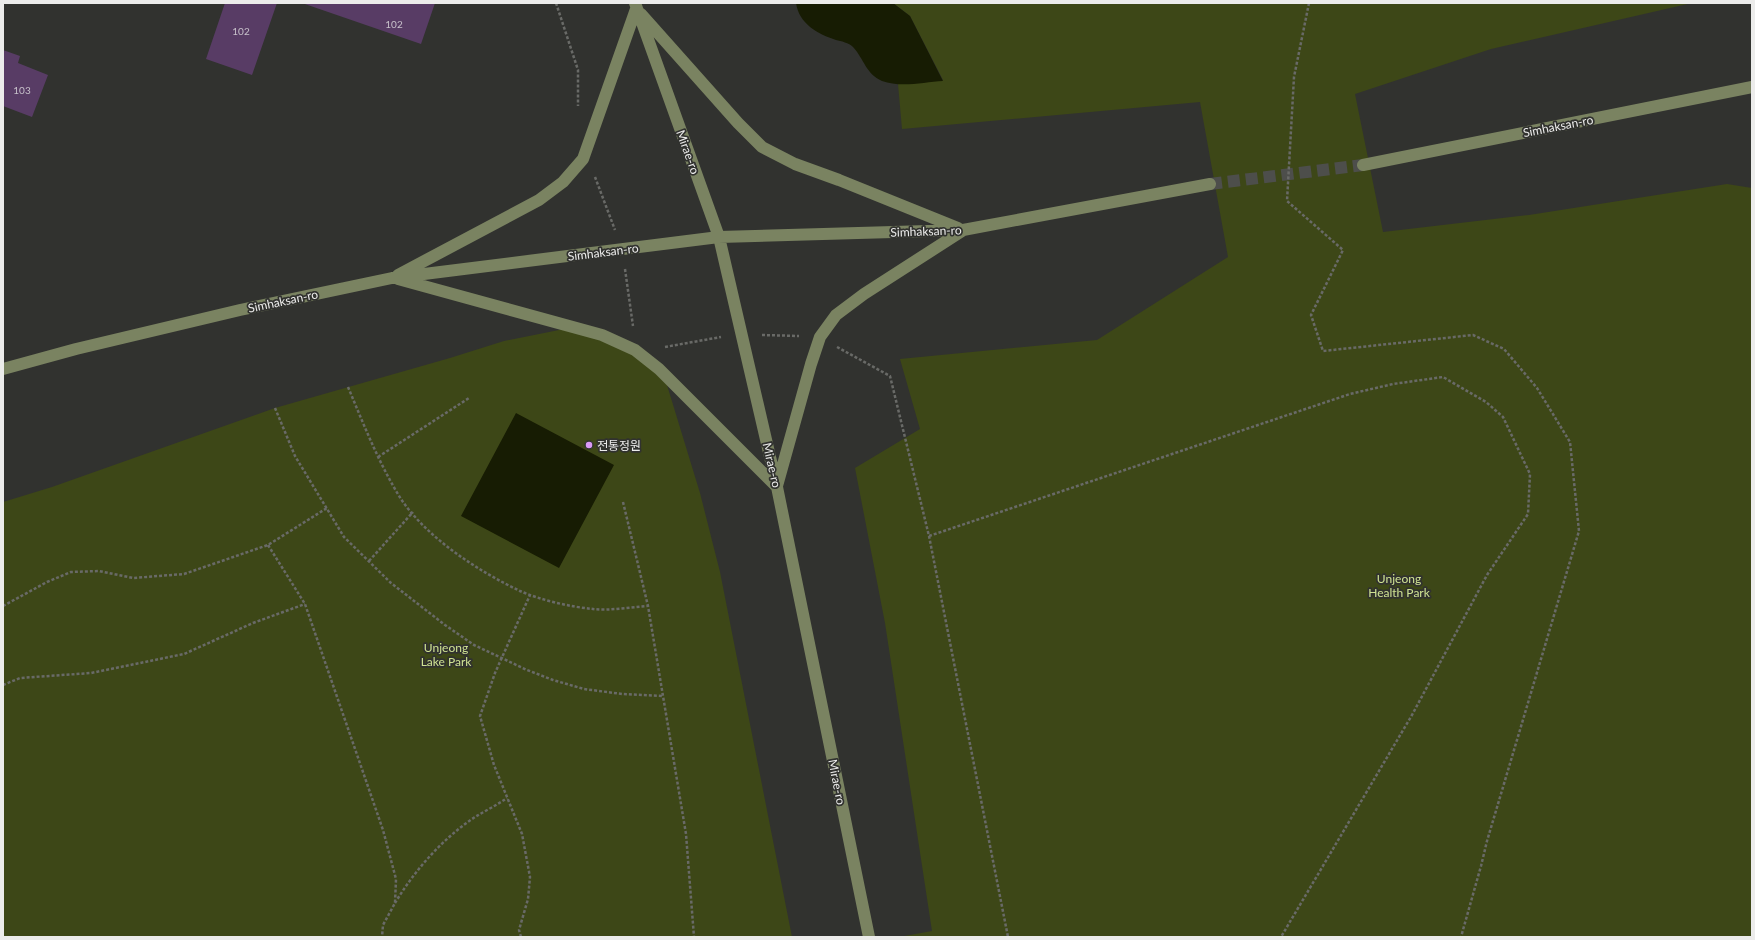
<svg xmlns="http://www.w3.org/2000/svg" width="1755" height="940" viewBox="0 0 1755 940" font-family="Lato,'Noto Sans KR',sans-serif">
	<style>
		.green { fill: #3d4717 }
		.water { fill: #171c03 }
		.building { fill: #583c65 }
		.lines { fill: none; stroke-linecap: round; stroke-linejoin: round }
		.secondary-tunnel { stroke: #4d4e4b; stroke-width: 12; stroke-dasharray: 12 6; stroke-linecap: butt }
		.path { stroke: #696a67; stroke-width: 2.5; stroke-dasharray: 3 2; stroke-linecap: butt }
		.secondary { stroke: #7a8361; stroke-width: 12 }
		.poi-dot { fill: #da9af6; stroke: #31322f; stroke-width: 1.5 }
		.labels { text-anchor: middle; dominant-baseline: central; stroke-width: 3.5; stroke-linejoin: round; paint-order: stroke }
		.number-label { font-size: 10px; fill: #c7c0ca }
		.street-label { font-size: 12px; fill: #ececeb; stroke: #31322f }
		.poi-label { font-size: 12px; fill: #ececeb; stroke: #31322f; text-anchor: start }
		.park-label { font-size: 12px; fill: #cfe292; stroke: #31322f }
	</style>
	<rect width="100%" height="100%" fill="#31322f"/>
	<path class="green" d="M893 3H1692L1491 49 1355 94 1383 232 1529 215 1727 184 1752 188V937H899L932 931 885 623 855 468 920 429 900 359 1097 340 1228 257 1200 102 902 129 898 84 943 80 910 16Z
		M564 329 576 331 635 353 667 385 700 493 720 572 792 937H3V502L52 487 275 408 450 358 504 341Z"/>
	<path class="water" d="M796 3H893L910 16 943 81C924 82 901 88 882 81 866 74 864 59 853 47 849 43 841 41 836 40 818 34 799 24 796 3Z
		M516 413 614 465 559 568 461 516Z"/>
	<path class="building" d="M225 3H277L252 75 206 59Z
		M302 3H435L421 44Z
		M3 50 20 56 18 63 48 75 32 117 3 106Z"/>
	<g class="lines">
		<path class="secondary-tunnel" d="M1210 184 1363 165"/>
		<path class="path" d="M556 3 578 70V106
			M1309 3 1294 77 1287 201 1343 250 1311 315 1323 351 1473 335 1504 349 1537 388 1570 442 1579 531 1487 841 1481 866 1461 937
			M595 177 615 230
			M625 269 633 326
			M762 335 799 336
			M665 347 721 337
			M837 347 890 376 929 536 1008 937
			M348 387C364 425 379 464 401 499 427 538 478 571 520 591 540 600 571 607 593 609 610 611 630 607 648 606
			M275 408 295 456 344 537 391 583 445 625 474 645 527 670 553 680 584 689 622 694 663 696
			M378 457 469 398
			M623 502 648 606 686 834 694 937
			M929 536 1350 394 1393 384 1443 377 1486 402 1503 417 1530 474 1528 514 1487 575 1412 715 1281 937
			M268 545 305 604 383 830 396 879 395 903 383 925 382 937
			M369 561 413 512
			M3 606 47 582 71 572 99 571 133 578 184 574 268 545 327 508
			M3 685 20 678 91 673 184 654 253 623 305 604
			M395 903C415 870 442 839 475 817 485 811 497 805 507 798
			M521 937 519 930 528 899 530 877 522 834 494 765 480 716 495 673 530 595"/>
		<path class="secondary" d="M635 3 719 237 777 487 869 937
			M641 14 738 123 762 147 795 164 839 180 958 228
			M1363 165 1752 87
			M398 275 539 200 563 182 583 159 636 9
			M398 279 602 335 635 350 659 369 777 487
			M3 369 76 349 240 310 392 278 719 237 963 230 1210 184
			M777 486 811 364 820 337 836 315 864 294 962 231"/>
	</g>
	<circle class="poi-dot" cx="589" cy="445" r="4"/>
	<g class="labels">
		<g class="number-label">
			<text x="394" y="24">102</text>
			<text x="241" y="31">102</text>
			<text x="22" y="90">103</text>
		</g>
		<g class="street-label">
			<text transform="translate(1558 126) rotate(-11)">Simhaksan-ro</text>
			<text transform="translate(688 152) rotate(70)">Mirae-ro</text>
			<text transform="translate(926 231) rotate(-2)">Simhaksan-ro</text>
			<text transform="translate(603 252) rotate(-7)">Simhaksan-ro</text>
			<text transform="translate(283 301) rotate(-12)">Simhaksan-ro</text>
			<text transform="translate(772 465) rotate(77)">Mirae-ro</text>
			<text transform="translate(837 782) rotate(79)">Mirae-ro</text>
		</g>
		<g class="poi-label">
			<text x="597" y="445">전통정원</text>
		</g>
		<g class="park-label">
			<text x="1399" y="578">Unjeong<tspan x="1399" dy="14">Health Park</tspan></text>
			<text x="446" y="647">Unjeong<tspan x="446" dy="14">Lake Park</tspan></text>
		</g>
	</g>
	<rect width="1755" height="940" fill="none" stroke="#ececeb" stroke-width="8"/>
</svg>
